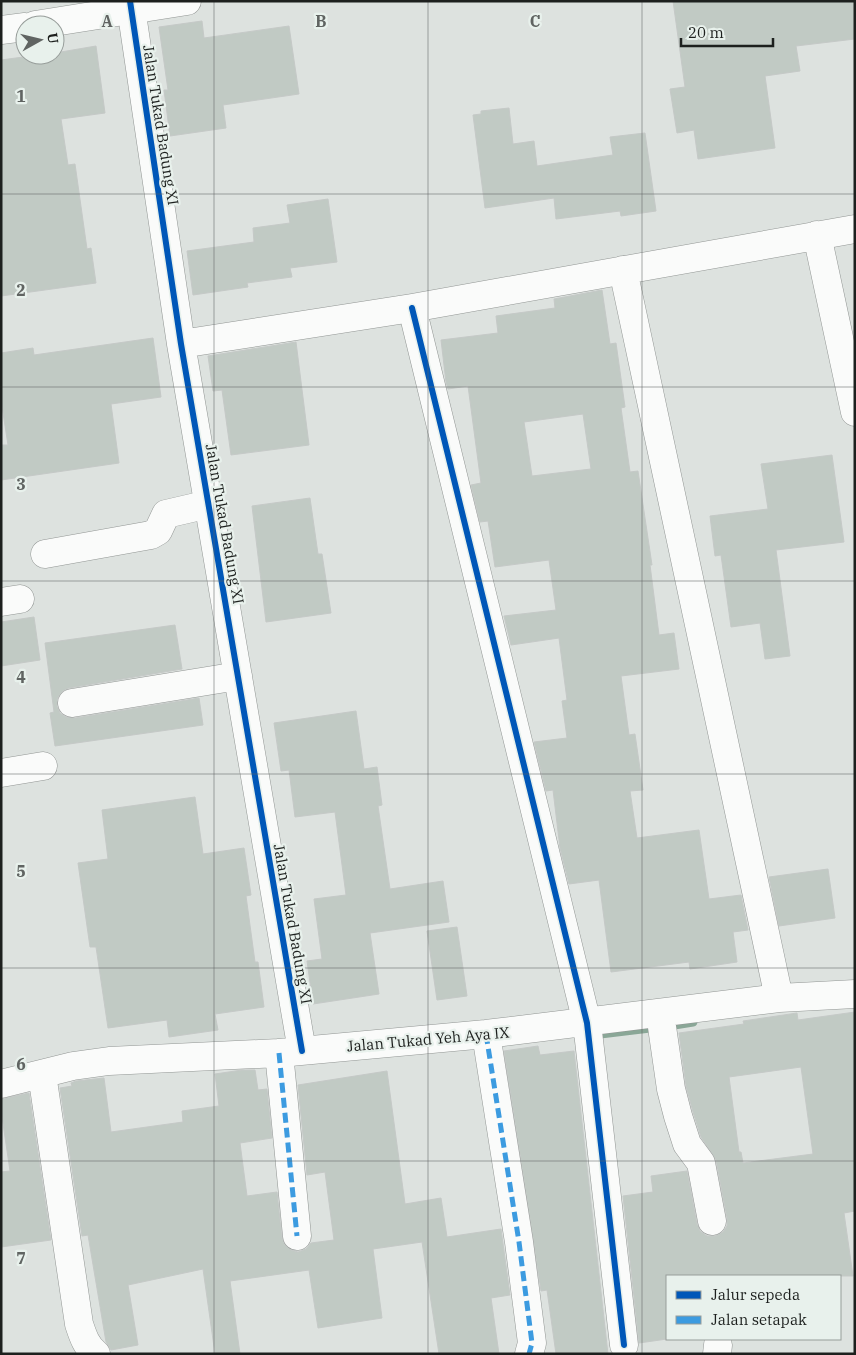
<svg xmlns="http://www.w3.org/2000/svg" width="856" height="1355" viewBox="0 0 856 1355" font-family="'IBM Plex Serif',serif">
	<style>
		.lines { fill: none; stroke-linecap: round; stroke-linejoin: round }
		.stream { stroke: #8aa797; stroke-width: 9 }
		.building { fill: #c1cac4; stroke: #c5c9c7; fill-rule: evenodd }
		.minor-casing { stroke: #929694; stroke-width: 29 }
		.minor { stroke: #fafbfa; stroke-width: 28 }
		.quiet { stroke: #3c9be0; stroke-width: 5; stroke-dasharray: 10 5; stroke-linecap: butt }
		.cycleway-casing { stroke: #e8f1ec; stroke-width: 9 }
		.cycleway { stroke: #0057b8; stroke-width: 6 }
		.grid { fill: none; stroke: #606462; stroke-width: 1; stroke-opacity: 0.55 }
		.labels { text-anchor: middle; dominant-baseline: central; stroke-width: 4.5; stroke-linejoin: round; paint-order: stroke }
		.street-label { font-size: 15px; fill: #1d201e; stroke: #e8f1ec }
		.grid-label { font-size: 16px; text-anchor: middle; font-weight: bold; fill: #606462; stroke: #e8f1ec; stroke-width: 4.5; stroke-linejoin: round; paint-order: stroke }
	</style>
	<rect width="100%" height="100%" fill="#dde2df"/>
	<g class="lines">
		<path class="stream" d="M668 1026 693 1022
			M592 1035 650 1028"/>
	</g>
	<path class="building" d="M673 1H855V39L796 46 800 71 765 76 775 148 698 159 694 130 677 133 670 89 685 87Z
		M202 21 204 38 289 26 299 94 223 105 226 128 170 136 164 90H168L159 27Z
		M96 46 105 113 61 119 68 165 75 164 87 249 91 248 96 283 1 296V60L38 55H55V53Z
		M509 108 513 144 534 141 537 166 613 155 610 137 645 133 656 211 621 216 620 211 556 219 554 198 485 208 473 115 481 114V111Z
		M328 199 337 262 290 268 292 277 247 283 248 287 193 295 187 251 254 242 253 228 290 223 287 205Z
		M602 290 610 344 616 343 625 407 621 408 630 472 638 471 652 565H650L659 635 674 633 679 669 621 676 629 735 635 734 643 790 630 791 637 838 699 830 709 899 741 895 748 930 733 932 737 962 690 969 689 962 611 972 599 880 569 884 560 848 553 790 546 791 534 742 567 738 562 701 567 700 559 638 511 645 504 616 556 610 549 560 495 567 488 521 480 522 471 485 481 483 468 386 448 389 446 382 441 340 498 333 496 316 555 308 554 299ZM583 414 591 469 532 476 524 422Z
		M153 338 161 397 111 404 119 463 1 480V445H8L1 400V353L33 348 34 355Z
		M296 342 309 445 231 455 222 390 213 391 208 356Z
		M832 455 844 542 776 550 790 656 765 659 760 623 731 627 721 555 715 556 710 516 768 509 761 464Z
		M310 498 318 554H322L331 613 266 622 252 506Z
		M34 617 40 660 1 666V622Z
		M175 625 182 669 69 688 63 691 58 697 57 706 60 713 66 717 75 718 199 698 203 725 55 746 50 713 54 712 45 643Z
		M356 711 364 769 377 767 382 805 378 806 390 889 443 881 449 922 370 933 379 994 313 1004 307 961 322 959 314 899 346 895 335 812 295 817 289 770 281 771 274 723Z
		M195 797 203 854 244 848 251 895 246 896 255 962H258L264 1007 215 1014 218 1030 169 1037 167 1020 108 1028 96 947H90L78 863 108 859 102 810Z
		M828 869 835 918 779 926 769 877Z
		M457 927 467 996 437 1000 427 931Z
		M855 1012V1211L844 1213 853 1276H667V1339L639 1343 623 1196 653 1192 651 1176 687 1171 697 1224 700 1231 707 1236H715L723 1232 727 1226V1218L716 1160 701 1137 693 1112 686 1086 679 1033 744 1024 743 1021 797 1013 798 1020ZM801 1067 813 1154 743 1163 741 1152H739L729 1077Z
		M538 1046 540 1055 574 1051 608 1354H556L547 1290 541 1291 504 1051Z
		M242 1070H255L258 1090 267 1089 272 1138 240 1143 247 1196 277 1192 282 1238 285 1245 291 1250 298 1252 306 1249 311 1243 334 1240 325 1172 307 1175 298 1085 387 1071 405 1204 441 1198 447 1237 501 1229 510 1295 491 1298 499 1354H439L422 1242 373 1249 382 1318 318 1328 309 1270 230 1281 240 1354H215L203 1269 128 1285 138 1345 111 1350 106 1342 88 1235 82 1236 60 1088 72 1086 71 1083 76 1081 104 1078 111 1132 183 1122 182 1111 219 1106 215 1074Z
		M29 1093 51 1240 1 1247V1172L10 1171 1 1110V1099Z"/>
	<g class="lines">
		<g class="minor-casing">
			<path id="minor" d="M130 1 181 344 302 1051
				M35 25 187 1
				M1 30 25 27
				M817 235 855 412
				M623 270 779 998
				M412 308 587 1023 624 1345
				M181 344 412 308 855 229
				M45 554 151 535 158 531 166 514 209 504
				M1 602 20 599
				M72 703 238 676
				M1 773 43 766
				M660 1013 671 1089 678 1116 687 1144 701 1163 712 1221
				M486 1034 519 1242 532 1343 529 1354
				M279 1053 297 1236
				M42 1074 79 1324C83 1336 86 1346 96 1354
				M1 1084 73 1066 109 1061 279 1053 486 1034 779 998 855 994
				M717 1354 718 1345"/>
		</g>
		<use href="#minor" class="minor"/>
		<path class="quiet" d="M486 1034 519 1242 532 1343 529 1354
			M279 1053 297 1236"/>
		<g class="cycleway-casing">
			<path id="cycleway" d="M130 1 181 344 302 1051
				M412 308 587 1023 624 1345"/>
		</g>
		<use href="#cycleway" class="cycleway"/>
	</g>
	<path class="grid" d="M214 1V1354M428 1V1354M642 1V1354M1 194H855M1 387H855M1 581H855M1 774H855M1 968H855M1 1161H855"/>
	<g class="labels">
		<g class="street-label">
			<text transform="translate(161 125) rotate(81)">Jalan Tukad Badung XI</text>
			<text transform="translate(225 524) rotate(80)">Jalan Tukad Badung XI</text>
			<text transform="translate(293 924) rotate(80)">Jalan Tukad Badung XI</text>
			<text transform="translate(428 1039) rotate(-5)">Jalan Tukad Yeh Aya IX</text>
		</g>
	</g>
	<g class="grid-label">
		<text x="107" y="27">A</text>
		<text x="321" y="27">B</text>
		<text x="535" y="27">C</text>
		<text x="21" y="102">1</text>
		<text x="21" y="296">2</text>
		<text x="21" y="490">3</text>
		<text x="21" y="683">4</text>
		<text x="21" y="877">5</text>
		<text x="21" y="1070">6</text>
		<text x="21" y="1264">7</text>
	</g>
	<rect width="856" height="1355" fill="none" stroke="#1d201e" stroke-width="5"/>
	<rect x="666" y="1275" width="175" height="65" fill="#e8f1ec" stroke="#979d9a"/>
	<rect x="676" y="1291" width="25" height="8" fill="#0057b8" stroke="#979d9a"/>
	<text x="711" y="1300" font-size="15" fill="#1d201e">Jalur sepeda</text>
	<rect x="676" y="1316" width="25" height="8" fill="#3c9be0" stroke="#979d9a"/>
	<text x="711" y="1325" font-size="15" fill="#1d201e">Jalan setapak</text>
	<g transform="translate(40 40) rotate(82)"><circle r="24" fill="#e8f1ec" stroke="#979d9a"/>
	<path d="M0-4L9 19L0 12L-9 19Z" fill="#606462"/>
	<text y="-8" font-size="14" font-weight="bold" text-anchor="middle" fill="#1d201e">U</text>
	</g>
	<path d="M681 38v8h92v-8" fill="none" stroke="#1d201e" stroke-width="2.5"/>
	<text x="688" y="38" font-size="15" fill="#1d201e" stroke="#e8f1ec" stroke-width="4" paint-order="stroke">20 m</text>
</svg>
